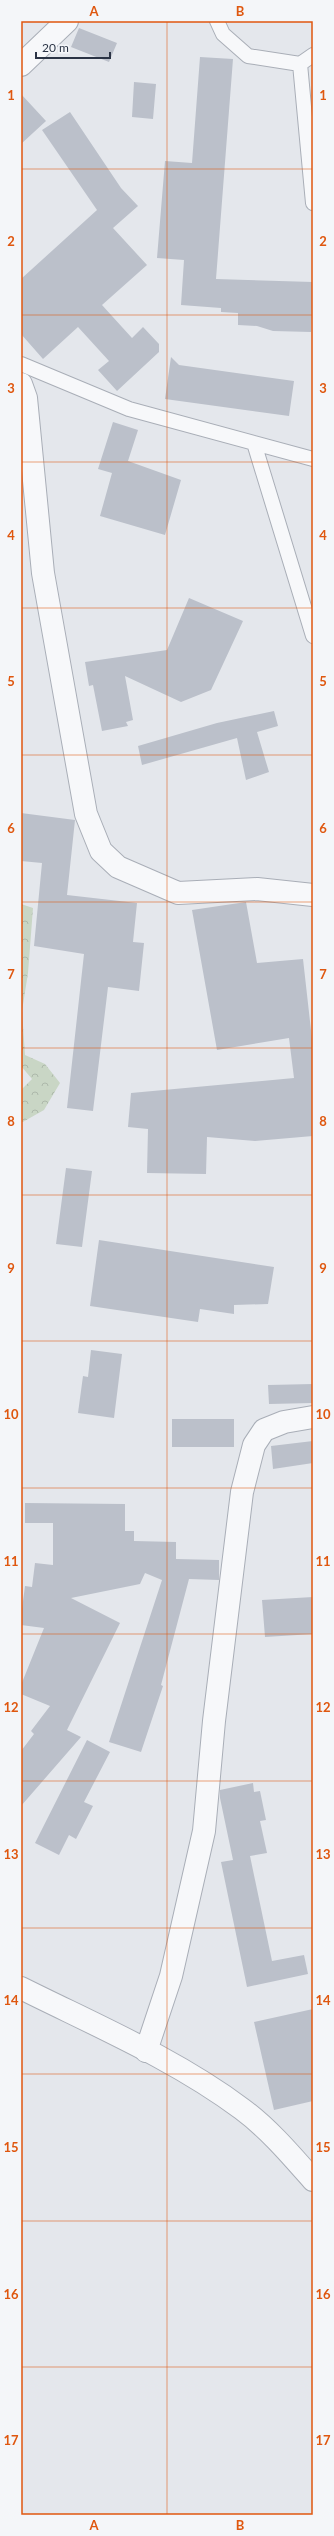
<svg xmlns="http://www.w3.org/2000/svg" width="334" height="2536" viewBox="0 0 334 2536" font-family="Lato,sans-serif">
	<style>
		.forest { fill: url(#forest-crowns) }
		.building { fill: #bbc0ca }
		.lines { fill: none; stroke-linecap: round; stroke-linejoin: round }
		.service-casing { stroke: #a9aeb7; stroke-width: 16 }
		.minor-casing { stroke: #a9aeb7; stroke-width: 24 }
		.tertiary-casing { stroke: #a9aeb7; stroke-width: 24 }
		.service { stroke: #f7f8fa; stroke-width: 14 }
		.minor { stroke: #f7f8fa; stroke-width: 22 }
		.tertiary { stroke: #f7f8fa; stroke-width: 22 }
		.grid { fill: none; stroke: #df570f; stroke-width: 1; stroke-opacity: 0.55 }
		.neatline { fill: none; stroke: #df570f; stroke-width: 1.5 }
		.grid-label { font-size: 13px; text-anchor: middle; font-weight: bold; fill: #df570f }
	</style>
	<defs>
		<pattern id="forest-crowns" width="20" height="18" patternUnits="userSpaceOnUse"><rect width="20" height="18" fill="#c9d6c5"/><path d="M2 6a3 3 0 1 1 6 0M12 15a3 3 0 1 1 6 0" fill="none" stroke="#adb8ab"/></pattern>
	</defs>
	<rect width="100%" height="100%" fill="#e4e7ec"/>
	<path class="forest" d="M21 904 33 908 28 973 22 1011 25 1055 45 1064 60 1083 44 1110 21 1123V1090L32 1079 21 1066Z"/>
	<path class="building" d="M79 28 117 43 109 62 71 47Z
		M200 57 233 59 216 279 313 282 311 332 273 331 257 326 238 325V313L221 312V308L181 305 184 260 157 258 165 161 192 163Z
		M134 82 156 84 153 119 132 117Z
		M21 94 46 121 21 144Z
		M70 112 121 188 138 206 113 228 147 265 102 305 132 338 143 327 159 344V352L117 391 98 370 109 361 78 327 43 359 21 334V279L97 210 42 130Z
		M171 357 179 365 294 381 289 416 165 399Z
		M113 422 138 430 128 461 181 480 165 535 100 516 112 473 98 469Z
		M189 598 243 621 211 690 181 702 125 676 133 720 126 722 128 726 102 731 93 685 89 686 85 662 167 650Z
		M274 711 278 726 257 732 269 772 246 780 237 738 142 765 138 746 217 723Z
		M21 813 75 820 67 895 137 903 133 942 144 943 139 991 108 987 93 1111 67 1108 84 954 34 946 42 863 21 861Z
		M246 902 257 963 303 959 313 1048V1136L255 1141 207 1137 206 1174 147 1173 148 1129 128 1127 131 1093 294 1078 289 1038 217 1050 192 910Z
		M66 1168 92 1171 82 1247 56 1244Z
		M99 1240 274 1267 268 1304 234 1305V1314L200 1309 198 1322 90 1306Z
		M91 1350 122 1354 114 1418 78 1413 83 1376 88 1377Z
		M313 1384V1403L269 1404 268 1385Z
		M172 1419H234V1447H172Z
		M313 1441V1463L273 1469 271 1446Z
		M25 1503 125 1504V1531H134V1541L176 1542V1559L219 1560V1580L189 1579 161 1685 163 1686 141 1752 109 1742 162 1580 145 1573 140 1584 71 1598 120 1623 67 1730 81 1737 21 1806V1751L34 1734 31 1731 50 1706 21 1694V1685L44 1628 21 1625V1616L25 1586 32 1587 35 1563 53 1565V1523H25Z
		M313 1597V1634L265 1637 262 1600Z
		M87 1740 110 1752 84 1802 93 1806 76 1839 69 1835 59 1855 35 1843Z
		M253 1783 254 1792 260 1791 266 1820 260 1821 267 1853 250 1856 272 1961 304 1955 308 1974 247 1987 221 1862 233 1860 220 1798V1790Z
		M313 2009V2101L274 2110 254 2022Z"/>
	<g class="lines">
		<g class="service-casing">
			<path id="service" d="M217 21 223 34 248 56 300 64 313 55
				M300 64 313 203
				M21 364 129 409 313 459
				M254 443 313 636"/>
		</g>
		<g class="minor-casing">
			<path id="minor" d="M21 65 67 21
				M21 384 26 398 43 573 86 814 101 851 118 867 178 893 257 889 313 895
				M146 2051 171 1976 204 1831 214 1721 242 1492 254 1445 264 1430 284 1422 313 1417"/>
		</g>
		<g class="tertiary-casing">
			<path id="tertiary" d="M21 1988C95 2025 175 2059 242 2109 269 2129 291 2155 313 2180"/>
		</g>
		<use href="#service" class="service"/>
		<use href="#minor" class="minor"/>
		<use href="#tertiary" class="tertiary"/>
	</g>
	<path class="grid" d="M167 21V2515M21 169H313M21 315H313M21 462H313M21 608H313M21 755H313M21 902H313M21 1048H313M21 1195H313M21 1341H313M21 1488H313M21 1634H313M21 1781H313M21 1928H313M21 2074H313M21 2221H313M21 2367H313"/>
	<rect width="334" height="2536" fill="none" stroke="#f4f6f9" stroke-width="44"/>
	<path d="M36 52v6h74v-6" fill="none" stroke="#2b3445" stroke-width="2"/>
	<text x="42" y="52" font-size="12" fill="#2b3445" stroke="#f4f6f9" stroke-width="3" paint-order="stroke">20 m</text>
	<rect x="22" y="22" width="290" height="2492" class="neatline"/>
	<g class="grid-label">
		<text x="94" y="16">A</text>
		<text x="240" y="16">B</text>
		<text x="11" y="100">1</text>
		<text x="323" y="100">1</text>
		<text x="11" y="246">2</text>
		<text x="323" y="246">2</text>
		<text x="11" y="393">3</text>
		<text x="323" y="393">3</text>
		<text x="11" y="540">4</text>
		<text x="323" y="540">4</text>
		<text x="11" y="686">5</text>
		<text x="323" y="686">5</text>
		<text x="11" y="833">6</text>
		<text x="323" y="833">6</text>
		<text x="11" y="979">7</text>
		<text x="323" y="979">7</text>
		<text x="11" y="1126">8</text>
		<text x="323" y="1126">8</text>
		<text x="11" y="1273">9</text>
		<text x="323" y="1273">9</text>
		<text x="11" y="1419">10</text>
		<text x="323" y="1419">10</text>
		<text x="11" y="1566">11</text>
		<text x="323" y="1566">11</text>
		<text x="11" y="1712">12</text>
		<text x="323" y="1712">12</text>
		<text x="11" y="1859">13</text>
		<text x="323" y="1859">13</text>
		<text x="11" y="2005">14</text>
		<text x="323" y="2005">14</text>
		<text x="11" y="2152">15</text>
		<text x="323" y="2152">15</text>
		<text x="11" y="2299">16</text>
		<text x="323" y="2299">16</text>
		<text x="11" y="2445">17</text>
		<text x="323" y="2445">17</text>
		<text x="94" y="2530">A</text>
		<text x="240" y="2530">B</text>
	</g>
</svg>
